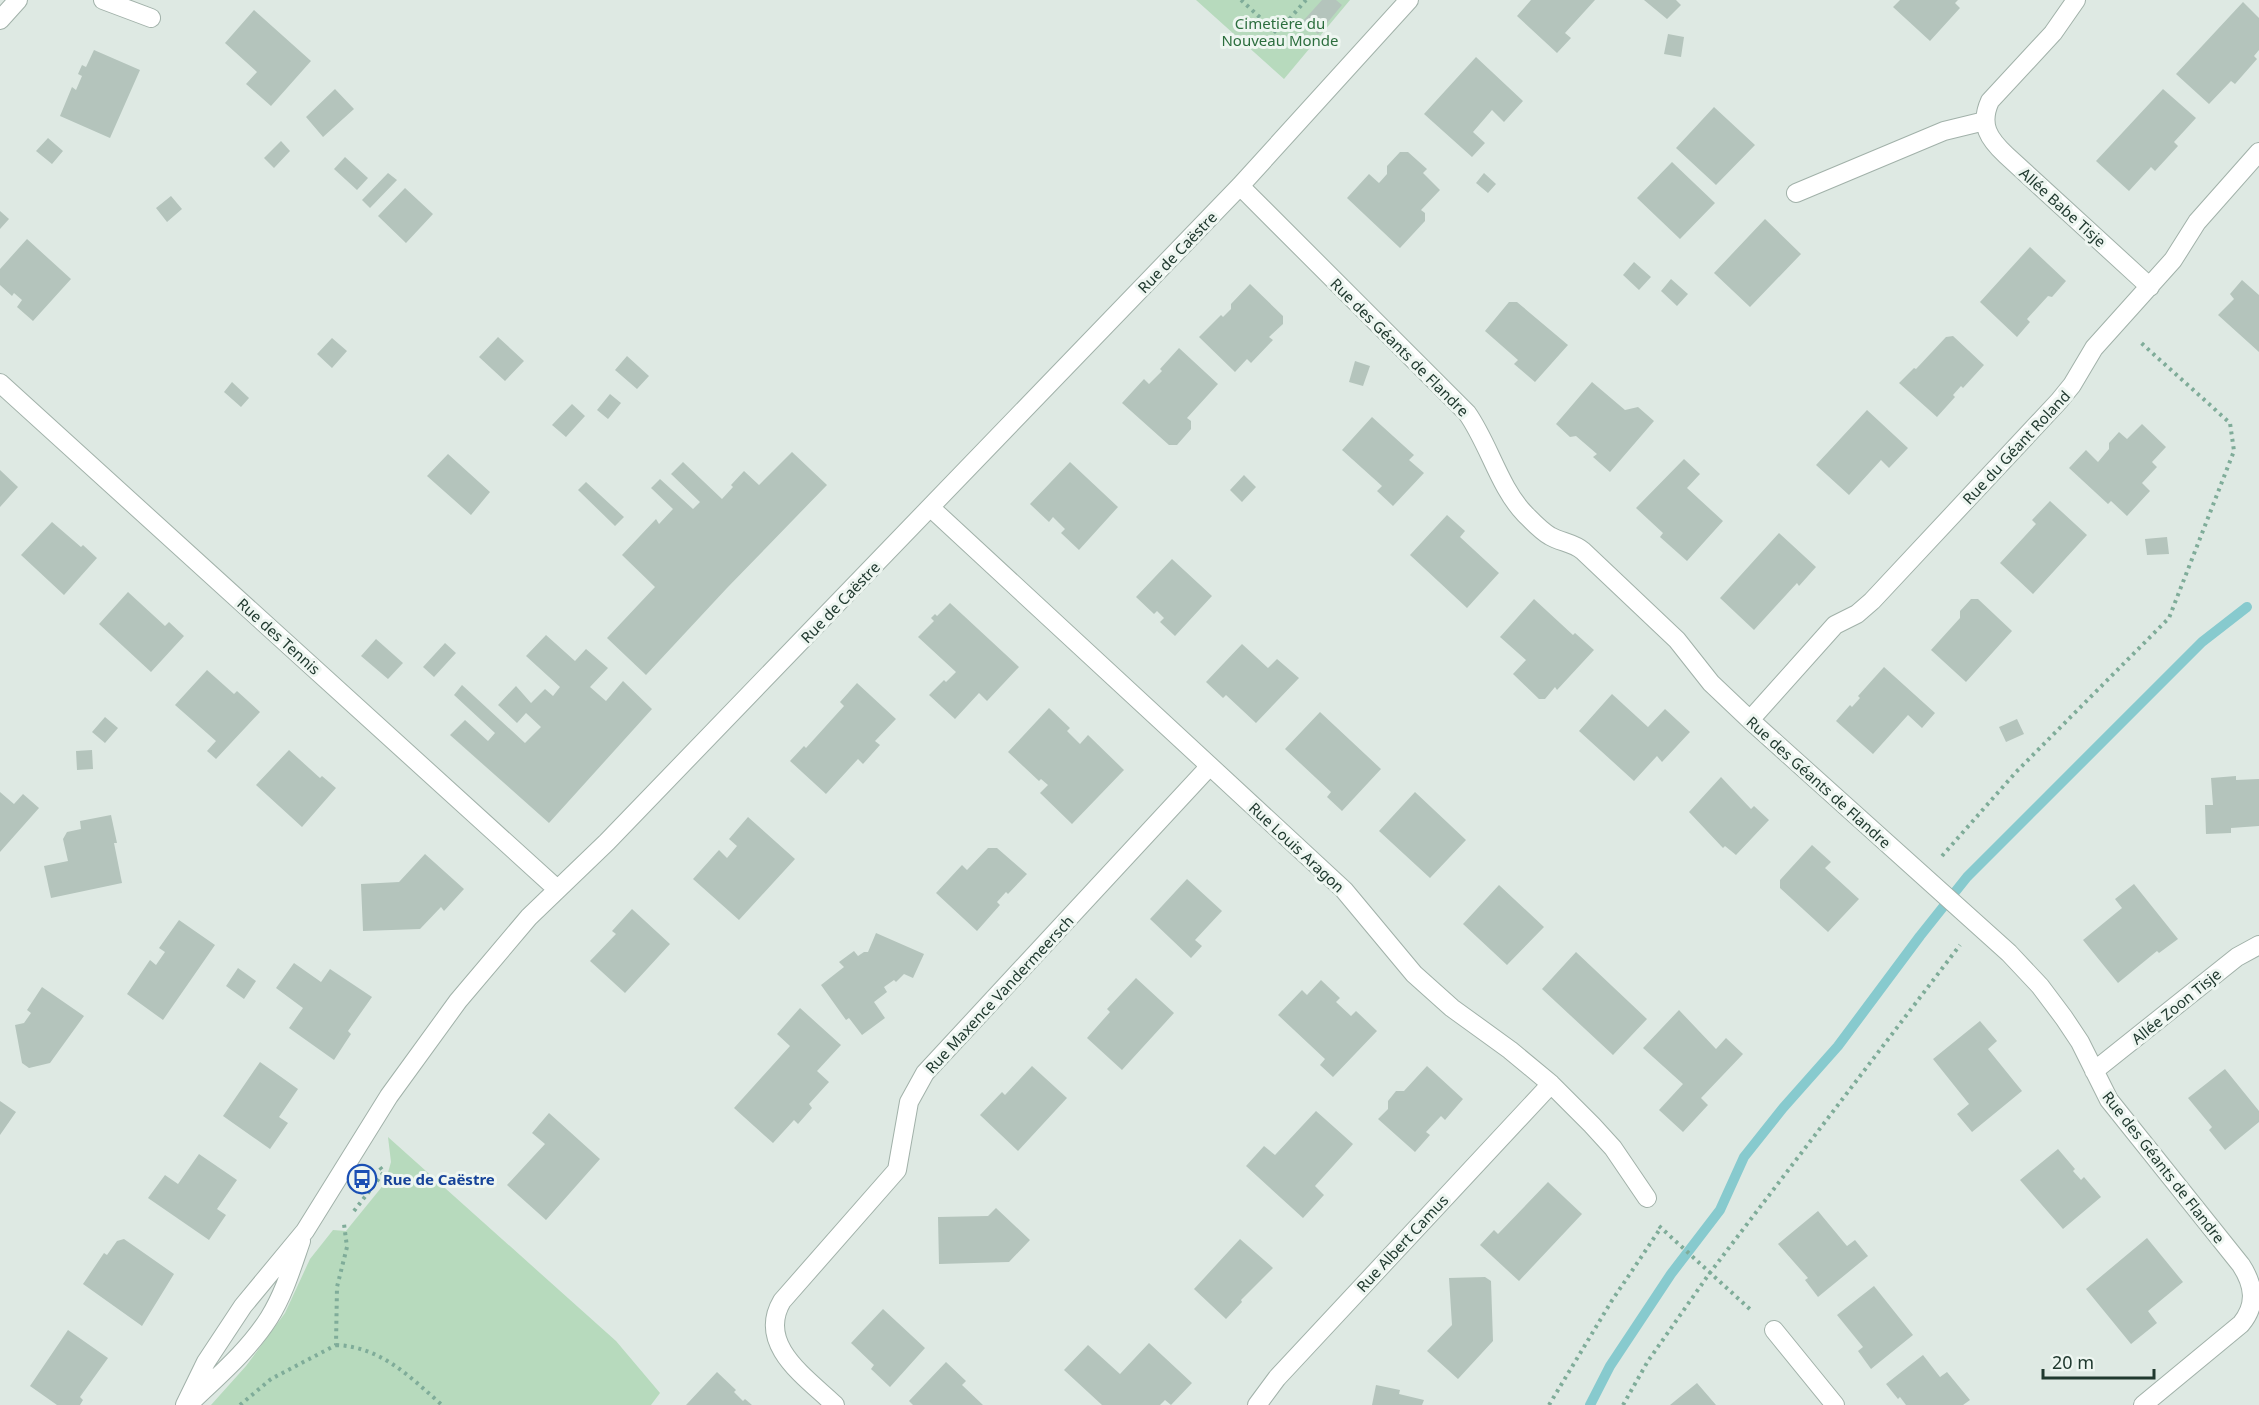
<svg xmlns="http://www.w3.org/2000/svg" width="2259" height="1405" viewBox="0 0 2259 1405" font-family="'Noto Sans',sans-serif">
	<style>
		.green { fill: #b7dabd }
		.lines { fill: none; stroke-linecap: round; stroke-linejoin: round }
		.stream { stroke: #87cace; stroke-width: 10 }
		.building { fill: #b4c4bc }
		.street-casing { stroke: #a1b1a9; stroke-width: 20 }
		.path { stroke: #7fac99; stroke-width: 4; stroke-dasharray: 3 4.5; stroke-linecap: butt }
		.street { stroke: #fff; stroke-width: 18 }
		.labels { text-anchor: middle; dominant-baseline: central; stroke-width: 6; stroke-linejoin: round; paint-order: stroke }
		.park-label { font-size: 15px; fill: #2c6e3e; stroke: #eef6f1 }
		.street-label { font-size: 15px; fill: #20392f; stroke: #eef6f1 }
		.transit-label { font-size: 15px; font-weight: bold; fill: #164399; stroke: #eef6f1; text-anchor: start }
	</style>
	<rect width="100%" height="100%" fill="#dee9e3"/>
	<path class="green" d="M1196 0H1350L1284 79Z
		M388 1137 616 1341 660 1393 651 1405H211L246 1366 285 1313 310 1259 333 1230 346 1231 385 1183 391 1162Z"/>
	<g class="lines">
		<path class="stream" d="M1590 1405 1610 1366 1671 1274 1720 1210 1744 1157 1783 1108 1838 1046 1920 936 1967 877 2202 642 2247 607"/>
	</g>
	<path class="building" d="M1322 0H1336L1342 5 1318 34 1303 21Z
		M1531 0H1595L1565 33 1571 38 1557 53 1517 16Z
		M1644 0H1676L1681 5 1667 19Z
		M1900 0H1958L1955 3 1960 8 1930 41 1893 7Z
		M2243 2 2259 18V50L2254 56 2257 59 2235 84 2231 81 2209 104 2176 74Z
		M254 10 311 61 271 106 246 84 257 72 225 43Z
		M1668 34 1684 37 1681 57 1664 54Z
		M94 50 140 70 110 138 60 116 72 87 76 90 82 76 78 74 82 65 86 67Z
		M1476 57 1523 101 1504 122 1492 110 1473 132 1485 143 1472 157 1424 114Z
		M335 89 354 109 323 137 306 117Z
		M2163 89 2196 118 2174 142 2178 146 2155 171 2151 167 2129 191 2096 161Z
		M1714 107 1755 145 1716 185 1676 148Z
		M48 138 63 151 52 164 36 151Z
		M281 141 290 151 274 168 264 158Z
		M1400 152H1408L1427 169 1423 173 1440 190 1421 210 1425 213V221L1400 248 1347 198 1369 174 1379 183 1387 174V166Z
		M345 157 368 178 357 190 334 169Z
		M1672 162 1715 203 1680 239 1637 198Z
		M388 173 397 180 370 208 362 200Z
		M1484 173 1496 184 1488 193 1476 183Z
		M405 188 433 214 406 243 378 216Z
		M171 196 182 209 167 222 156 208Z
		M0 211 9 219 0 229Z
		M1765 219 1801 254 1750 307 1714 273Z
		M27 239 71 279 33 321 17 307 22 300 14 293 12 296 0 285V269Z
		M2030 247 2066 281 2052 297 2048 296 2027 319 2030 322 2017 337 1980 302Z
		M1634 262 1651 277 1639 290 1623 275Z
		M1671 279 1688 294 1677 306 1661 291Z
		M2242 280 2259 295V352L2218 315 2234 299 2230 294Z
		M1250 284 1283 316V324L1269 337 1273 340 1251 363 1247 359 1235 372 1199 337 1221 315 1223 317 1231 309V304Z
		M1509 302H1517L1568 345 1535 382 1514 364 1518 360 1485 331Z
		M1953 336 1984 365 1963 388 1961 386 1953 395 1955 397 1937 417 1899 383 1914 368 1916 369 1946 337Z
		M498 337 524 361 505 381 479 357Z
		M332 338 347 351 332 368 317 354Z
		M1179 348 1218 384 1187 418 1191 421V429L1177 445H1169L1122 403 1144 379 1149 384 1162 371 1160 369Z
		M627 356 649 376 637 389 615 370Z
		M1355 361 1370 366 1363 386 1349 382Z
		M232 382 249 398 241 407 224 392Z
		M1592 382 1625 410 1638 407 1654 421 1610 472 1593 457 1597 454 1576 436 1570 437 1556 424Z
		M610 394 621 403 608 419 597 410Z
		M572 404 585 416 566 437 552 425Z
		M1867 410 1908 448 1889 468 1881 460 1849 495 1816 465Z
		M1372 417 1414 455 1409 460 1424 473 1393 506 1377 491 1382 486 1342 450Z
		M2142 424 2166 447 2152 462 2157 467 2142 483 2150 491 2127 516 2111 501 2108 504 2069 468 2086 450 2098 462 2109 449V443L2119 432 2127 439Z
		M792 452 827 485 727 588 646 675 607 638 655 587 622 555 656 519 659 524 673 509 651 488 660 479 693 509 700 502 671 474 683 462 722 499 733 487 731 485 744 471 759 485Z
		M448 454 490 492 471 515 427 476Z
		M1684 459 1700 474 1687 488 1723 521 1687 561 1660 537 1663 533 1636 508Z
		M1070 462 1118 507 1079 550 1061 533 1065 529 1053 517 1049 522 1030 504Z
		M0 470 18 487 0 507Z
		M1244 475 1256 487 1242 502 1230 490Z
		M586 482 624 517 615 526 578 490Z
		M2050 501 2087 535 2033 594 2000 563 2036 524 2032 520Z
		M1447 515 1465 531 1460 537 1499 573 1467 608 1410 555Z
		M52 522 81 547 83 545 97 558 64 595 21 555Z
		M1779 533 1816 567 1799 586 1797 583 1754 630 1720 598Z
		M2167 537 2169 554 2147 555 2145 539Z
		M1172 559 1212 596 1175 636 1160 622 1164 618 1157 611 1154 614 1136 597Z
		M128 592 165 626 169 622 184 636 151 672 99 624Z
		M1534 599 1573 635 1575 633 1594 650 1557 690 1555 687 1545 699H1539L1513 674 1526 660 1500 637Z
		M1971 599H1978L2012 631 1966 682 1931 650 1960 618V611Z
		M950 603 1019 667 987 701 979 693 955 719 929 695 944 680 946 682 956 672 918 637 934 621 931 618 935 614 937 616Z
		M546 635 575 661 586 649 608 668 590 687 606 701 623 681 652 709 549 823 450 735 465 720 488 741 495 733 454 695 462 685 525 743 541 727 526 713 517 723 498 705 516 686 531 703 545 689 553 696 560 687 526 656Z
		M376 639 403 663 388 679 361 656Z
		M445 643 456 653 434 677 423 667Z
		M1242 644 1268 668 1277 659 1299 678 1256 723 1226 695 1223 698 1206 682Z
		M1884 667 1935 713 1922 728 1908 715 1873 754 1836 721 1850 705 1852 707 1860 698 1858 696Z
		M207 670 234 694 237 691 260 712 216 759 207 751 216 741 175 705Z
		M857 683 896 719 875 741 880 745 863 764 858 759 826 794 790 761 804 746 806 748 844 706 840 702Z
		M1612 694 1648 727 1665 709 1690 732 1662 762 1657 756 1634 781 1579 731Z
		M1049 708 1070 728 1067 731 1080 744 1088 735 1124 770 1072 824 1040 793 1048 785 1041 779 1039 781 1008 752Z
		M1320 712 1381 769 1342 811 1327 797 1331 792 1285 749Z
		M105 717 118 728 105 743 92 732Z
		M2017 719 2024 734 2006 742 1999 727Z
		M92 750 93 769 77 770 76 751Z
		M289 750 320 778 322 776 336 788 302 827 256 785Z
		M2236 776V780L2259 779V826L2231 828V833L2206 834 2205 805H2213L2211 778Z
		M1721 777 1751 809 1754 806 1769 820 1736 855 1725 846 1723 848 1689 812Z
		M0 792 14 804 23 794 39 808 0 852Z
		M1415 792 1466 840 1430 878 1379 831Z
		M111 815 117 843H114L122 883 51 898 44 866 68 861 63 839 67 832 81 829 80 821Z
		M748 817 795 859 739 920 693 879 719 850 727 858 737 846 729 839Z
		M1812 845 1831 862 1825 868 1859 899 1828 932 1780 888V880Z
		M988 848H997L1027 874 1008 894 1006 892 997 902 1000 905 977 931 936 893 962 865 967 870Z
		M425 854 464 889 444 911 441 907 420 929 363 931 361 884 399 882Z
		M1187 879 1222 911 1195 940 1202 946 1191 958 1150 919Z
		M2134 884 2178 939 2159 953 2157 951 2118 983 2083 940 2122 908 2115 899Z
		M1499 885 1544 927 1507 965 1463 924Z
		M632 909 670 944 625 993 590 961 616 934 612 931Z
		M179 920 215 945 163 1020 127 994 150 960 156 965 165 952 159 948Z
		M876 933 924 954 913 978 904 974 896 982 894 980 884 987 887 992 874 1002 885 1018 862 1035 849 1018 846 1020 821 985 844 967 839 962 854 951 858 956 864 952H868Z
		M1576 952 1647 1019 1613 1055 1542 989Z
		M294 963 321 982 330 969 372 997 348 1031 351 1034 334 1060 289 1028 303 1008 276 988Z
		M238 968 256 981 244 999 226 986Z
		M1136 978 1174 1013 1122 1070 1087 1038 1110 1012 1107 1009Z
		M1321 980 1340 998 1336 1002 1351 1016 1356 1011 1377 1031 1333 1077 1320 1065 1325 1059 1278 1015 1302 990 1307 995Z
		M42 987 84 1016 50 1063 29 1068 22 1063 15 1025 24 1023 31 1013 27 1010Z
		M800 1008 841 1045 817 1071 829 1082 809 1104 812 1108 798 1124 794 1120 773 1143 734 1108 790 1046 777 1034Z
		M1679 1010 1716 1049 1726 1038 1743 1054 1701 1098 1708 1105 1683 1132 1659 1110 1683 1084 1643 1048Z
		M1980 1021 1997 1041 1988 1049 2022 1091 1972 1132 1957 1114 1969 1104 1933 1059Z
		M260 1062 298 1089 279 1117 288 1123 270 1149 223 1116Z
		M1032 1066 1067 1098 1018 1151 980 1115 1002 1092 1005 1095Z
		M1427 1066 1463 1099 1445 1120 1441 1116 1426 1132 1430 1135 1415 1152 1378 1119 1388 1109V1101L1396 1091H1404Z
		M2225 1069 2259 1111V1122L2225 1150 2209 1130 2212 1127 2188 1098Z
		M0 1101 16 1112 0 1135Z
		M1316 1111 1353 1144 1315 1186 1324 1195 1303 1218 1246 1166 1264 1146 1275 1155Z
		M549 1113 600 1159 546 1220 507 1185 545 1144 532 1133Z
		M2058 1149 2075 1169 2073 1171 2081 1180 2084 1177 2101 1197 2063 1229 2020 1180Z
		M199 1154 237 1180 217 1209 226 1215 209 1240 148 1198 165 1175 178 1184Z
		M1548 1182 1582 1214 1519 1281 1480 1245 1494 1230 1498 1234Z
		M996 1208 1030 1240 1009 1262 939 1264 938 1217 988 1216Z
		M1818 1211 1847 1246 1855 1240 1868 1256 1818 1297 1805 1280 1808 1278 1778 1244Z
		M2147 1238 2183 1282 2148 1311 2157 1323 2131 1344 2086 1289Z
		M124 1239 174 1274 142 1326 83 1284 104 1253 107 1255 117 1241Z
		M1240 1239 1273 1268 1241 1300 1242 1302 1226 1319 1194 1289Z
		M1485 1277 1491 1281 1493 1341 1458 1379 1427 1351 1452 1325 1449 1278Z
		M1874 1286 1913 1335 1871 1369 1858 1351 1863 1347 1837 1315Z
		M883 1309 925 1348 890 1387 871 1369 874 1365 851 1343Z
		M68 1330 108 1358 80 1397 83 1400 80 1405H57L30 1386Z
		M1149 1343 1192 1383 1171 1405 1165 1400 1160 1405H1102L1064 1370 1088 1345 1120 1374Z
		M1923 1355 1940 1377 1947 1372 1970 1400 1963 1405H1906L1900 1397 1898 1399 1886 1384Z
		M946 1362 966 1381 962 1385 983 1405H913L909 1401Z
		M717 1372 736 1390 734 1392 743 1401 745 1399 752 1405H686Z
		M1697 1383 1716 1405H1670Z
		M1376 1385 1400 1390 1399 1394 1424 1400 1422 1405H1372Z"/>
	<g class="lines">
		<g class="street-casing">
			<path id="street" d="M103 0 151 18
				M2076 0 2053 33 1990 101C1979 125 1989 139 2006 155L2150 287
				M0 20 18 0
				M1240 186 1467 413C1489 444 1499 487 1525 514 1532 521 1541 531 1550 536 1560 542 1574 543 1583 551L1677 640 1711 683 1750 720 2009 953 2040 986 2064 1018 2080 1042 2109 1100 2241 1265C2254 1285 2257 1305 2241 1324L2143 1405
				M1796 193 1944 131 1985 121
				M0 383 557 889
				M931 508 1344 890 1414 974 1452 1008 1510 1050 1551 1084 1592 1125 1613 1148 1647 1198
				M1750 720 1835 625 1857 614 1872 601 2059 401 2072 385 2094 348 2173 260 2197 222 2259 152
				M2094 1071 2237 957 2259 945
				M1774 1330 1835 1405
				M190 1403C218 1376 248 1351 269 1318 284 1294 292 1267 301 1241
				M185 1405 206 1362 243 1306 305 1231 389 1096 458 1001 529 917 607 842 1240 186 1409 0
				M835 1405C807 1378 756 1345 782 1301L897 1170 909 1102 925 1073 1209 767
				M1257 1405 1277 1378 1551 1084"/>
		</g>
		<path class="path" d="M1241 0 1277 33 1306 0
			M1942 856 2016 772 2169 618 2234 451 2230 423 2139 341
			M354 1211 384 1172 378 1165
			M1659 1226 1753 1312
			M336 1345C381 1347 409 1376 442 1405
			M240 1405 271 1379 336 1345 337 1287 347 1247 344 1224
			M1549 1405 1611 1302 1660 1229
			M1623 1405 1648 1361 1709 1274 1960 945"/>
		<use href="#street" class="street"/>
	</g>
	<defs>
		<g id="bus-ring" transform="scale(1.5)"><circle r="9.5" fill="#eef6f1" stroke="#1a4fb4" stroke-width="1.5"/><path d="M-5-6H5V4H4V6H2V4H-2V6H-4V4H-5ZM-3.5-4V0h7V-4ZM-3.5 1.2v1.5H-2V1.2ZM2 1.2v1.5H3.5V1.2Z" fill="#1a4fb4"/></g>
	</defs>
	<g fill-rule="evenodd">
		<use href="#bus-ring" x="362" y="1179"/>
	</g>
	<g class="labels">
		<g class="park-label">
			<text x="1280" y="23">Cimetière du<tspan x="1280" dy="17">Nouveau Monde</tspan></text>
		</g>
		<g class="street-label">
			<text transform="translate(2063 207) rotate(42)">Allée Babe Tisje</text>
			<text transform="translate(1177 252) rotate(-46)">Rue de Caëstre</text>
			<text transform="translate(1400 347) rotate(45)">Rue des Géants de Flandre</text>
			<text transform="translate(2016 447) rotate(-47)">Rue du Géant Roland</text>
			<text transform="translate(840 602) rotate(-46)">Rue de Caëstre</text>
			<text transform="translate(279 636) rotate(42)">Rue des Tennis</text>
			<text transform="translate(1819 782) rotate(42)">Rue des Géants de Flandre</text>
			<text transform="translate(1297 847) rotate(43)">Rue Louis Aragon</text>
			<text transform="translate(999 994) rotate(-47)">Rue Maxence Vandermeersch</text>
			<text transform="translate(2176 1006) rotate(-39)">Allée Zoon Tisje</text>
			<text transform="translate(2164 1167) rotate(52)">Rue des Géants de Flandre</text>
			<text transform="translate(1402 1243) rotate(-47)">Rue Albert Camus</text>
		</g>
		<g class="transit-label">
			<text x="383" y="1179">Rue de Caëstre</text>
		</g>
	</g>
	<path d="M2043 1369v9h111v-9" fill="none" stroke="#20392f" stroke-width="3"/>
	<text x="2052" y="1369" font-size="18" fill="#20392f" stroke="#eef6f1" stroke-width="4.5" paint-order="stroke">20 m</text>
</svg>
